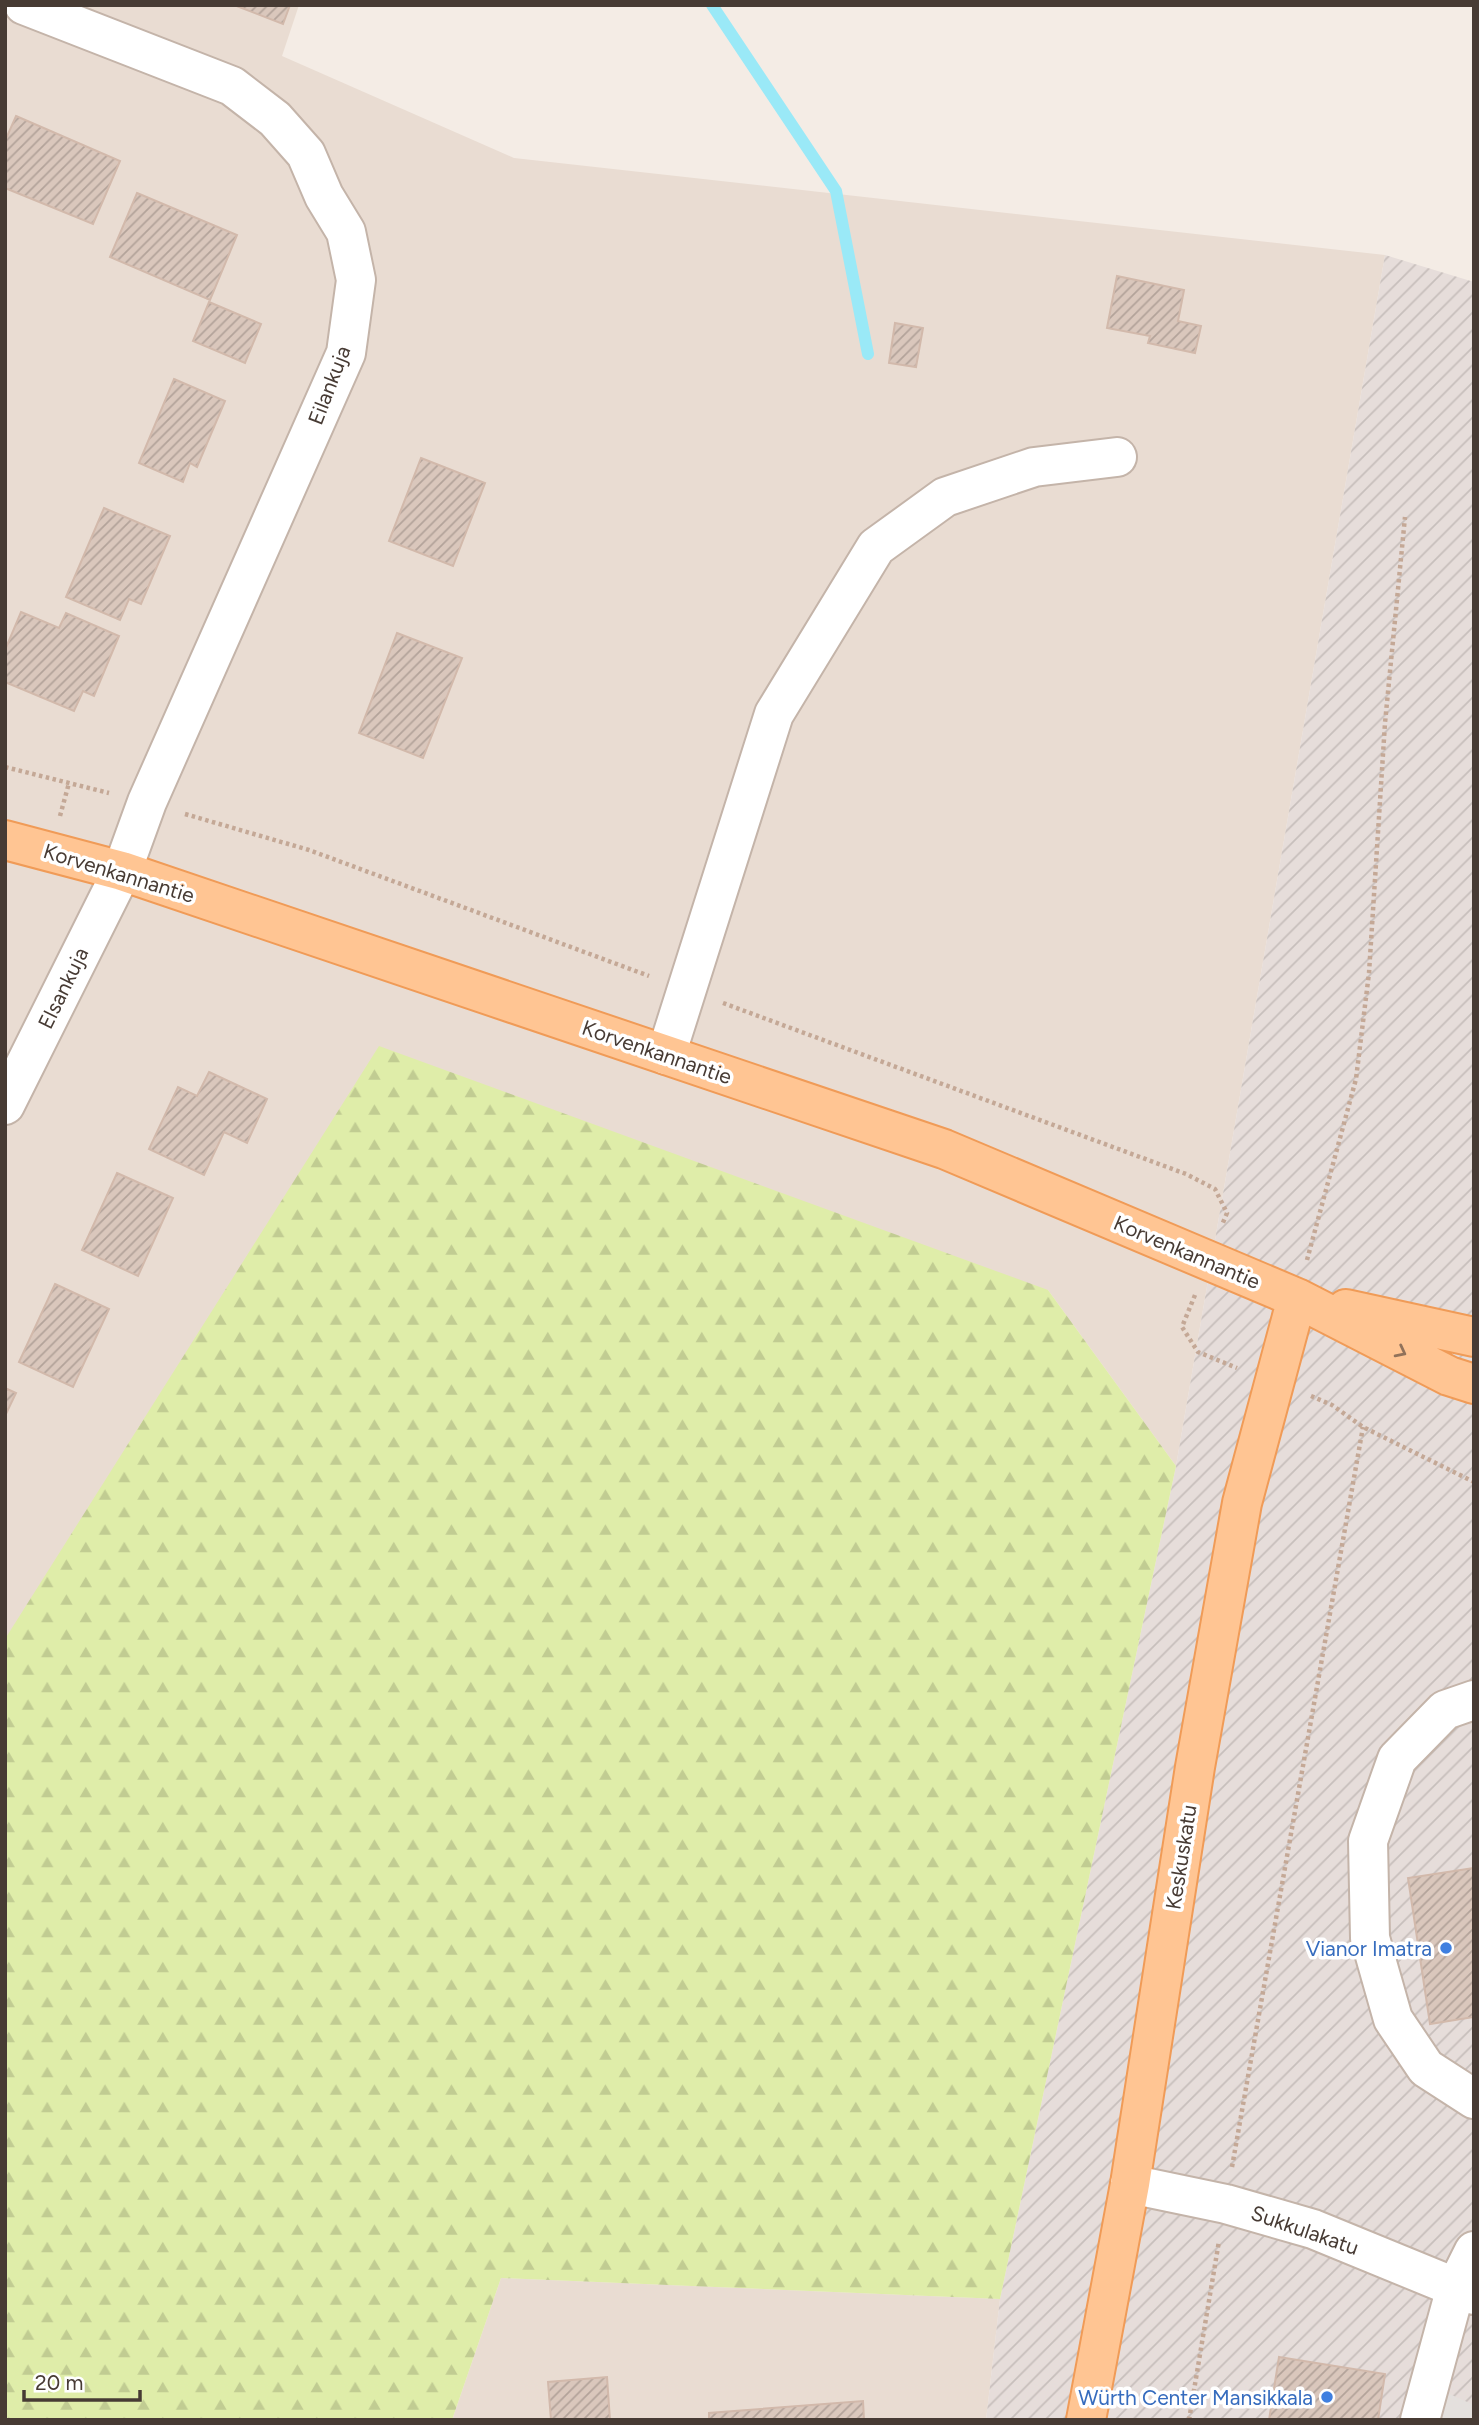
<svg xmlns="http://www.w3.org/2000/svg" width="1479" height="2425" viewBox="0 0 1479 2425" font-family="Figtree,sans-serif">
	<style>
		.residential { fill: #e9dcd2 }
		.industrial { fill: url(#industrial-furrows) }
		.forest { fill: url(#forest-firs) }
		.parking { fill: #e4e0dd }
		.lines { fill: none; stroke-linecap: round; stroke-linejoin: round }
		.stream { stroke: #9ae9f7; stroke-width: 12 }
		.building { fill: url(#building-hatch); stroke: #d2b9ab; stroke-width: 2 }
		.minor-casing { stroke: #c4b4a9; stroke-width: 42 }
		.major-casing { stroke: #f09b57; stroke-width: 42 }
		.path { stroke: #c4a896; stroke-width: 4.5; stroke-dasharray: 3.5 3.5; stroke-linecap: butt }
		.minor { stroke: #fff; stroke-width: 38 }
		.major { stroke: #ffc593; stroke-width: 38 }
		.oneway { stroke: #91725a }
		.shop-dot { fill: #3f7fe0; stroke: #fff; stroke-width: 2.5 }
		.labels { text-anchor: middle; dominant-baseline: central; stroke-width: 7; stroke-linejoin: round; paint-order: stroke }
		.street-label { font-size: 21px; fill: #473b34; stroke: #fff }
		.shop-label { font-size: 21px; fill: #366cbe; stroke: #fff; text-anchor: end }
	</style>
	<defs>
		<pattern id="industrial-furrows" width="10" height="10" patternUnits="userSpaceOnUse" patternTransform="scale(1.75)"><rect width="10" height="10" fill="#e6ddda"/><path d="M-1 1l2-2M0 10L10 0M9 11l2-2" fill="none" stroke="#c7bfbc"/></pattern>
		<pattern id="forest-firs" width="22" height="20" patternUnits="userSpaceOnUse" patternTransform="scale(1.75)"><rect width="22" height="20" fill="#dfeda9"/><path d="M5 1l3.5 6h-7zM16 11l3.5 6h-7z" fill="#c1cc92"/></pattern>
		<pattern id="building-hatch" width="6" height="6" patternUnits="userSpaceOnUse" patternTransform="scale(1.75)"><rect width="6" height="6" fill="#dac7bc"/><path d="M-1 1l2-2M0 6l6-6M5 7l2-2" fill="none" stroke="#b3a39a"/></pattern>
	</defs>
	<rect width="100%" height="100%" fill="#f4ece5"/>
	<path class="residential" d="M5 5H299L282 56 514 158 1385 255 1176 1466 1048 1290 5 1639Z
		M501 2278 1000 2299 986 2420H452Z"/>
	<path class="industrial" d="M1385 255 1474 282V2420H986L1000 2299 1176 1466Z"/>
	<path class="forest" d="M379 1046 1048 1290 1176 1466 1000 2299 501 2278 452 2420H5V1639Z"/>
	<path class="parking" d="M1445 2392 1474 2405V2420H1435Z"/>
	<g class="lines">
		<path class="stream" d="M712 5 836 191 868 354"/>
	</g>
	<path class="building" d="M234 5H290L283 24Z
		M16 116 120 161 93 224 5 188V141Z
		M137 193 237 235 210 300 110 257Z
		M1117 276 1184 290 1178 321 1201 326 1195 353 1148 343 1150 336 1107 328Z
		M209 302 261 324 245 363 193 341Z
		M895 323 923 328 916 367 889 363Z
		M174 379 225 401 197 467 190 463 183 482 139 463Z
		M421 458 485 483 453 566 389 541Z
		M104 508 170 536 141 604 129 599 120 620 66 597Z
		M21 612 59 628 66 613 119 636 94 696 83 691 74 711 5 682V650Z
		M397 633 462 658 423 758 359 733Z
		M209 1072 267 1099 247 1143 224 1132 204 1175 149 1149 178 1087 197 1096Z
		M117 1173 173 1198 138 1276 82 1250Z
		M55 1284 109 1309 73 1387 19 1362Z
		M5 1388 16 1393 5 1416Z
		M1474 1868V2017L1430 2024 1408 1878Z
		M1279 2357 1385 2374 1378 2420H1269Z
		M607 2377 610 2420H551L548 2382Z
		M863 2401 864 2420H709V2413Z"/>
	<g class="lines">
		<g class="minor-casing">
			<path id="minor" d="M666 1055 774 714 876 547 945 497 1034 467 1117 457
				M5 1105 122 871 147 802 346 353 356 280 346 232 324 196 306 154 275 119 232 86 24 5
				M1474 1700 1445 1710 1397 1759 1368 1841 1370 1938 1393 2019 1426 2068 1474 2099
				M1130 2184 1226 2204 1313 2229 1474 2295
				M1420 2420 1456 2287 1474 2251"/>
		</g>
		<g class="major-casing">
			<path id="major" d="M5 840 122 871 944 1149 1297 1298 1449 1376 1474 1384
				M1346 1309 1474 1337
				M1086 2420 1130 2184 1195 1767 1242 1503 1297 1298"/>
		</g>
		<path class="path" d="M5 767 109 793
			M185 814 309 850 649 976
			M60 816 69 783
			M723 1003 1186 1174 1215 1189 1227 1213 1222 1225
			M1307 1260 1356 1079 1369 973 1385 723 1405 517
			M1195 1295 1182 1327 1198 1352 1237 1368
			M1311 1396 1332 1405 1363 1427 1474 1482
			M1232 2167 1363 1427
			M1189 2420 1219 2241"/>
		<use href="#minor" class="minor"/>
		<use href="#major" class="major"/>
	</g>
	<defs><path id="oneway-chevron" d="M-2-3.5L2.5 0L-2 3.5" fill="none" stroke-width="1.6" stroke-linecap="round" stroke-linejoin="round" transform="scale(1.75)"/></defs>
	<use class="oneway" href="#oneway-chevron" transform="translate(1401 1352) rotate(27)"/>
	<g class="shop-dot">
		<circle cx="1446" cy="1948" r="7"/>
		<circle cx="1327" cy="2397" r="7"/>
	</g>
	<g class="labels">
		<g class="street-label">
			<text transform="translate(329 385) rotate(-69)">Eilankuja</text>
			<text transform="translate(119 873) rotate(17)">Korvenkannantie</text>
			<text transform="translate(63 988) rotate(-64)">Elsankuja</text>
			<text transform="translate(657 1052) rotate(19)">Korvenkannantie</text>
			<text transform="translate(1187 1252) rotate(23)">Korvenkannantie</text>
			<text transform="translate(1181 1857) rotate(-81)">Keskuskatu</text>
			<text transform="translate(1305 2230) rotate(19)">Sukkulakatu</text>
		</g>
		<g class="shop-label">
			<text x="1432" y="1948">Vianor Imatra</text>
			<text x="1313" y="2397">Würth Center Mansikkala</text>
		</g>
	</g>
	<rect width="1479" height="2425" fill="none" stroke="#473b34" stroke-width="14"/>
	<path d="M24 2390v10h116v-10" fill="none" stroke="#473b34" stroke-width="3.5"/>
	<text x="35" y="2390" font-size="21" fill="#473b34" stroke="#ffffff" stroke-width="5" paint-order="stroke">20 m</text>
</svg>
